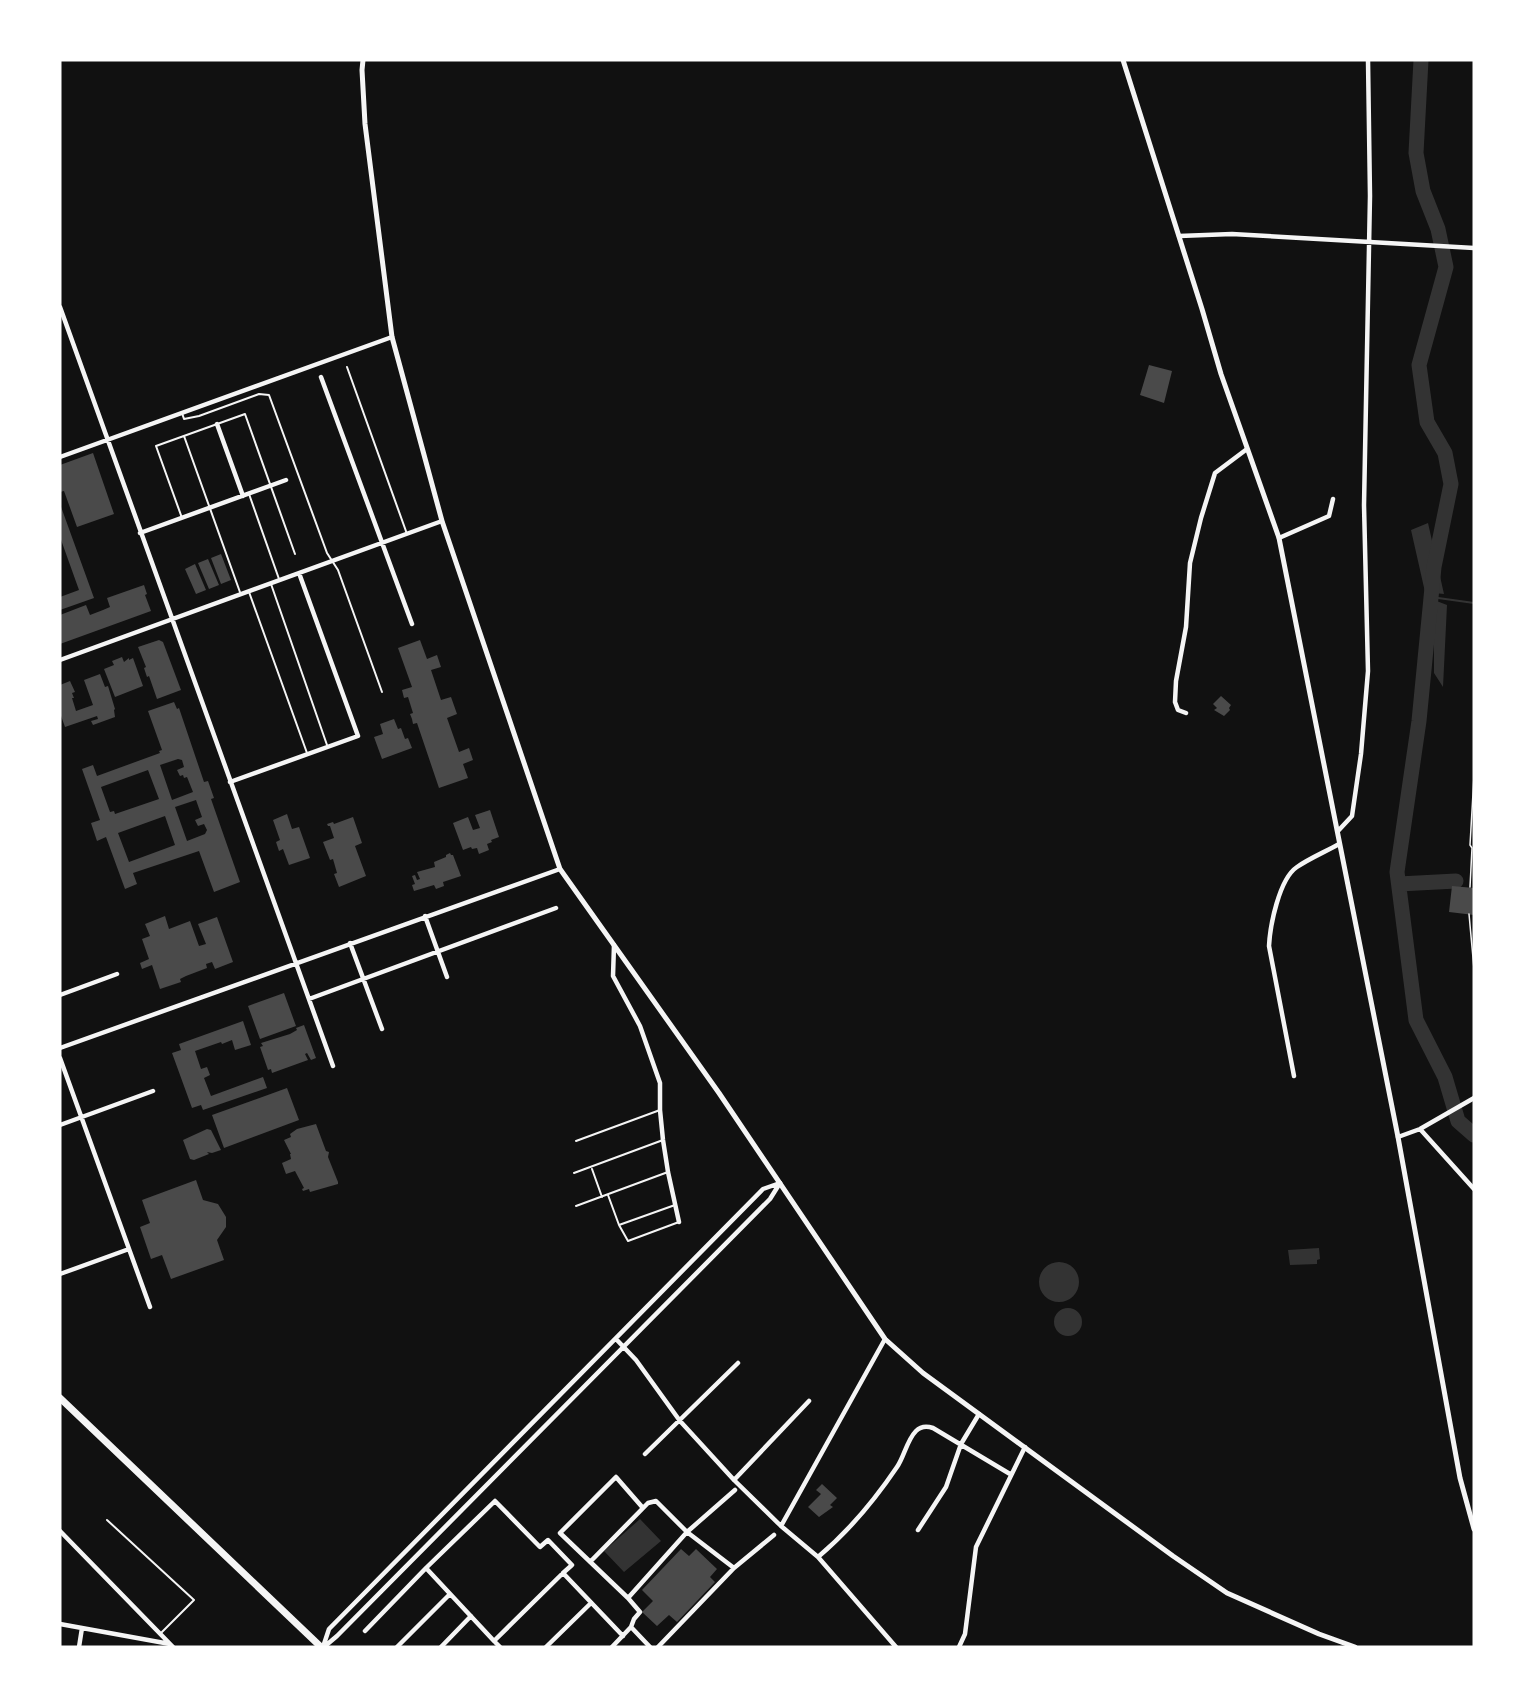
<svg xmlns="http://www.w3.org/2000/svg" width="1534" height="1707" viewBox="0 0 1534 1707" font-family="'DM Sans',sans-serif">
	<style>
		.water { fill: #333 }
		.lines { fill: none; stroke-linecap: round; stroke-linejoin: round }
		.stream { stroke: #333; stroke-width: 2 }
		.river { stroke: #333; stroke-width: 15 }
		.building { fill: #4a4a4a; fill-rule: evenodd }
		.path { stroke: #f5f5f5; stroke-width: 1.5 }
		.service { stroke: #f5f5f5; stroke-width: 2 }
		.minor { stroke: #f5f5f5; stroke-width: 4.5 }
		.tertiary { stroke: #f5f5f5; stroke-width: 5 }
		.primary { stroke: #f5f5f5; stroke-width: 7 }
	</style>
	<rect width="100%" height="100%" fill="#111"/>
	<path class="water" d="M1428 523 1444 594 1425 592 1411 530Z
		M1434 600 1447 605 1443 687 1434 673Z
		M1319 1248 1320 1259 1317 1260V1264L1290 1265 1288 1250Z
		M1039 1282a20 20 0 1 1 40 0a20 20 0 1 1-40 0Z
		M1054 1322a14 14 0 1 1 28 0a14 14 0 1 1-28 0Z
		M640 1519 661 1541 624 1572 604 1551Z"/>
	<g class="lines">
		<path class="stream" d="M1431 597 1474 603"/>
		<path class="river" d="M1421 60 1416 153 1423 191 1438 229 1446 267 1419 365 1427 422 1445 453 1451 484 1434 567 1419 721 1397 872 1416 1020 1445 1077 1458 1121 1474 1135
			M1399 884 1456 881"/>
	</g>
	<path class="building" d="M1149 365 1172 371 1164 403 1140 395Z
		M93 453 114 514 77 527 64 491 60 492V465Z
		M60 504 94 598 60 610V597L79 590 60 537Z
		M221 554 231 580 221 584 211 558Z
		M208 559 219 585 209 589 198 563Z
		M195 564 206 590 196 594 185 569Z
		M144 585 147 594 145 595 151 611 60 644V615L86 605 90 615 103 610 110 607 107 598Z
		M159 640 163 642 181 690 157 699 149 676 147 677 144 668 146 667 138 647Z
		M420 640 427 659 437 655 441 667 431 670 441 700 451 697 457 714 447 718 459 752 469 748 473 760 463 764 468 778 439 788 417 723 413 724 412 719 410 714 413 713 408 697 404 698 402 690 412 687 398 648Z
		M122 657 124 662 129 658V660L133 658 143 686 115 697 104 669 114 665 112 661Z
		M100 674 105 687 108 686 115 709 114 710 115 717 93 725 91 721 98 719 97 716 65 727 60 713V685L70 681 75 692 72 693 74 698H72L76 711 93 705 84 680Z
		M1221 696 1231 705 1229 708 1230 710 1224 716 1214 710 1217 708 1213 704Z
		M174 702 177 709 179 708 204 782 208 781 214 798 211 799 240 882 214 892 199 851 133 873 137 884 125 889 106 837 97 841 91 823 100 820 82 769 93 765 97 776 160 753 159 751 162 750 148 711ZM178 759 182 760 184 767 177 770 180 776 183 775 184 778 187 777 193 792 172 800 160 765ZM148 770 159 799 115 814 114 811 110 812 101 787ZM196 800 202 817 195 820 198 826 204 824 207 830 205 834 187 841 175 807ZM165 816 175 845 129 862 118 833Z
		M394 719 398 729 401 728 405 739 408 738 412 748 382 759 374 737 383 734 380 724Z
		M490 810 499 837 491 840 492 842 487 844 489 850 479 854 477 848 472 849 471 847 463 850 453 823 468 817 473 830 480 828 475 815Z
		M287 814 292 829 299 827 310 858 289 865 283 849 279 851 276 842 280 840 273 820Z
		M353 817 362 843 355 846 366 876 339 887 334 874 337 873 333 859 330 860 323 842 334 838 330 826H328L327 824 333 822 334 824Z
		M450 853 451 855H453L461 876 443 882 444 886 436 889 434 885 414 891 412 885 415 884 412 876 415 875 417 880 420 879 417 872 435 867 434 862 446 857V855Z
		M1452 886 1474 888V915L1449 912Z
		M165 916 169 929 190 921 199 946 206 944 198 924 217 917 233 962 215 969 212 962 206 964 207 968 186 976 180 979 181 982 160 989 152 965 142 969 140 963 149 959 142 939 150 936 145 924Z
		M284 993 296 1026 260 1039 248 1006Z
		M243 1021 251 1045 235 1050 232 1040 222 1044 221 1042 195 1051 201 1069 207 1067 210 1075 204 1078 211 1096 263 1077 267 1088 203 1110 201 1105 192 1108 172 1053 181 1050 179 1044Z
		M304 1025 316 1058 311 1060 307 1053 305 1054 308 1060 272 1073 271 1069 268 1070 260 1047 263 1046 261 1043 290 1034 297 1030 296 1028Z
		M287 1088 299 1120 224 1148 212 1115Z
		M316 1124 326 1151 329 1152 328 1157 338 1182V1184L310 1192 309 1189 303 1191 302 1189 304 1188 295 1171 286 1174 282 1163 291 1159 290 1154H291L284 1140 291 1137 290 1134 297 1129Z
		M207 1129 211 1130 221 1150 212 1153 207 1152 209 1154 194 1160 190 1159 183 1140Z
		M196 1180 203 1200 218 1204 226 1217V1227L217 1240 224 1260 171 1279 162 1255 151 1259 140 1227 150 1223 142 1200Z
		M822 1484 837 1498 830 1505 833 1507 819 1517 808 1507 821 1494 816 1490Z
		M681 1549 689 1556 696 1549 717 1569 710 1577 715 1582 677 1622 669 1615 657 1626 642 1612 653 1601 642 1590Z"/>
	<g class="lines">
		<path class="path" d="M1470 887 1472 848 1470 845 1474 776
			M1469 914 1474 969"/>
		<path class="service" d="M347 367 407 534
			M182 413 184 419 199 416 259 394 269 395 327 553 338 570 382 692
			M184 436 241 595
			M249 494 279 579
			M182 518 156 446 245 414 295 554
			M271 584 327 745
			M249 592 307 753
			M576 1141 660 1110
			M592 1169 602 1197
			M574 1173 663 1140
			M608 1195 619 1225 628 1241 679 1222
			M576 1206 668 1172
			M619 1225 675 1205
			M107 1520 194 1600 160 1634"/>
		<path class="minor" d="M1179 236 1232 234 1474 248
			M60 307 333 1066
			M321 377 412 624
			M217 424 243 496
			M60 457 392 337
			M140 533 286 480
			M1279 538 1329 516 1333 499
			M60 660 442 521
			M1186 713 1178 710 1175 702 1176 681 1186 627 1190 563 1201 518 1215 473 1247 449
			M230 782 358 736 299 573
			M1338 831 1352 816 1361 754 1368 671 1364 505 1370 196 1368 60
			M425 916 447 977
			M350 943 382 1029
			M614 945 613 976 640 1026 660 1083V1110L663 1140 668 1172 679 1222
			M60 995 117 974
			M309 999 556 908
			M60 1048 560 869
			M60 1058 150 1307
			M1294 1076 1269 946C1270 926 1279 879 1297 867 1310 858 1325 852 1339 844
			M60 1125 153 1091
			M1420 1129 1474 1189
			M1398 1137 1420 1129 1474 1098
			M60 1274 129 1249
			M616 1339 636 1360 680 1421 734 1480 781 1526 818 1557 896 1647
			M645 1454 738 1363
			M734 1480 809 1401
			M781 1526 885 1339
			M918 1530 946 1487 961 1444 979 1414
			M60 1531 173 1647
			M818 1557C849 1531 874 1501 897 1467 904 1457 907 1440 916 1431 921 1426 927 1426 933 1428L1010 1474
			M590 1562 648 1503 656 1501 687 1532 735 1490
			M628 1598 687 1532 734 1568
			M60 1624 170 1644
			M631 1627 634 1619 640 1612 628 1598 560 1533 616 1477 643 1508
			M365 1631 426 1568
			M494 1641 426 1568 495 1501 540 1547 548 1540 572 1565 563 1573
			M79 1647 82 1628
			M323 1647 329 1629 763 1189 780 1183
			M324 1647 337 1636 770 1199 780 1183
			M397 1647 450 1594
			M441 1647 471 1616
			M500 1647 494 1641 563 1573 623 1636
			M546 1647 591 1603
			M612 1647 631 1627 650 1647
			M658 1647 734 1568 774 1535
			M959 1647 965 1634 976 1547 1025 1447"/>
		<path class="tertiary" d="M363 60 362 70 365 124 392 337 442 521 560 869 719 1093 885 1339 923 1373 1173 1556 1227 1593 1319 1634 1355 1647
			M1123 60 1202 309 1221 374 1279 538 1398 1137 1460 1478 1474 1529"/>
		<path class="primary" d="M60 1398 321 1647"/>
	</g>
	<rect width="1534" height="1707" fill="none" stroke="#ffffff" stroke-width="123"/>
</svg>
